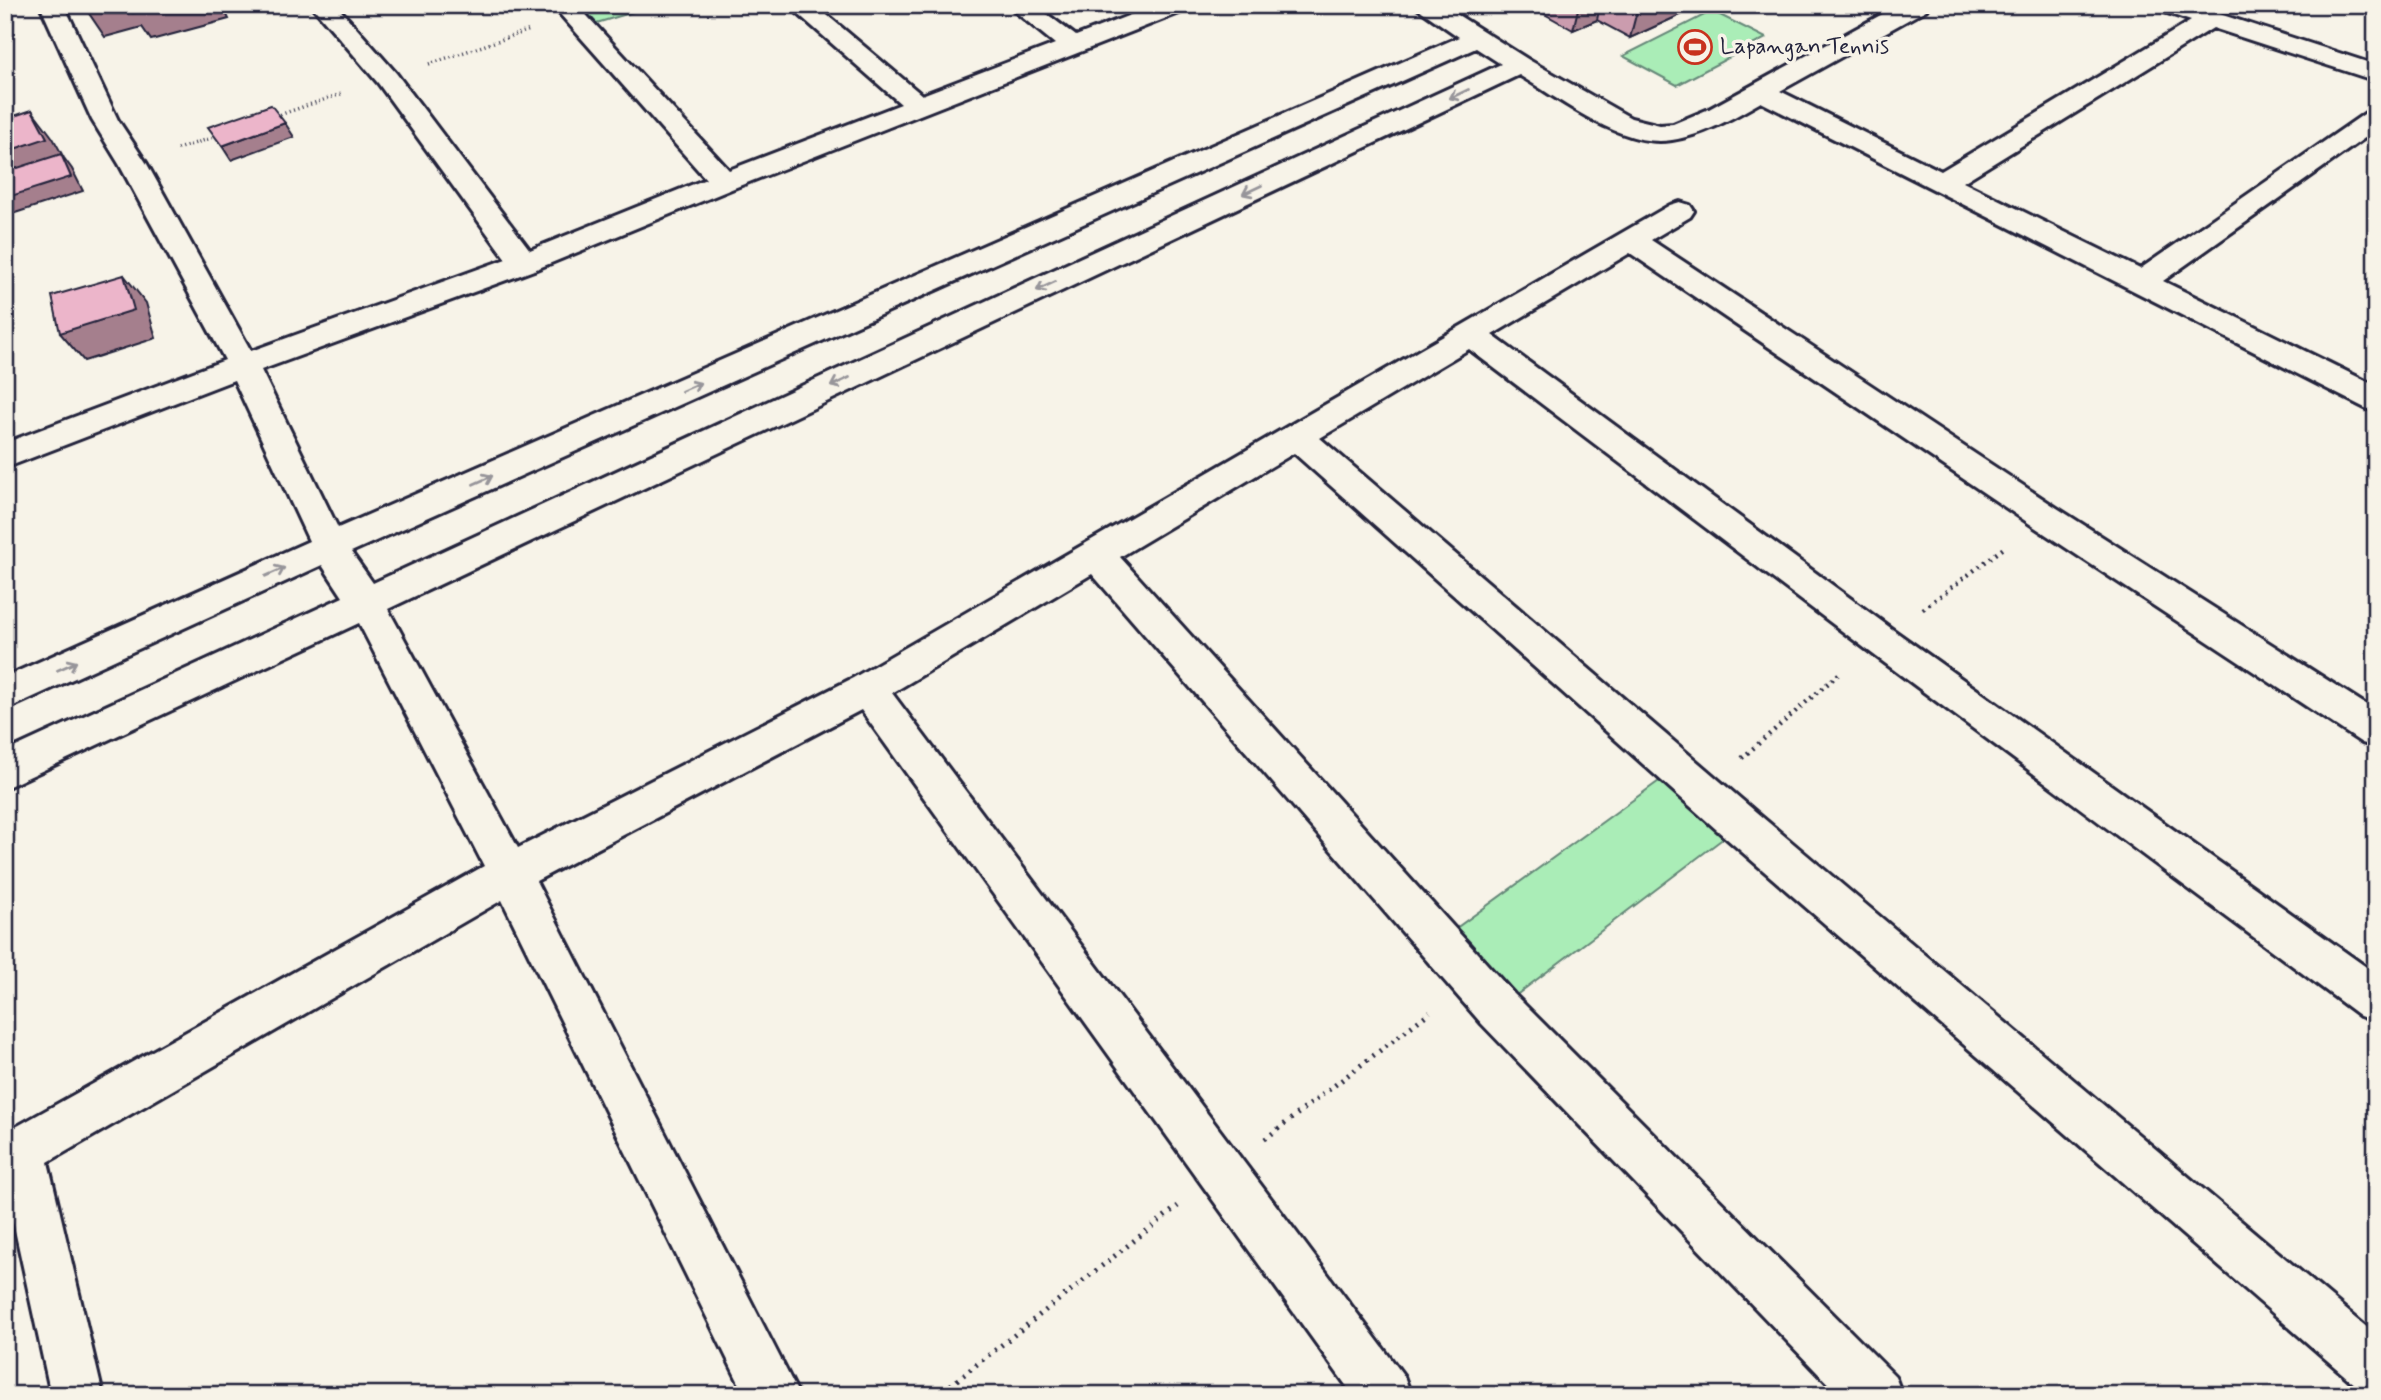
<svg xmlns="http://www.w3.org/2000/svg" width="2381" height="1400" viewBox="0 0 2381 1400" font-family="Mynerve,sans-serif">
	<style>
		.green { fill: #aaedb7; stroke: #668879; stroke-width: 2 }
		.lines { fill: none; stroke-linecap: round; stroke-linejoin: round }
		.street-casing { stroke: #22223b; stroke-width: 6 }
		.path-far2 { stroke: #22223b; stroke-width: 3.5; stroke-dasharray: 1 3.5; stroke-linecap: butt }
		.path-far1 { stroke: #22223b; stroke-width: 4.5; stroke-dasharray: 2 5; stroke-linecap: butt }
		.path { stroke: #22223b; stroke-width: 5; stroke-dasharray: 2 6; stroke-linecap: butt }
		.street { fill: #f7f3e8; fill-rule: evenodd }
		.wall { fill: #cb9cae; stroke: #22223b; stroke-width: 2 }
		.shaded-wall { fill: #a57f8d; stroke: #22223b; stroke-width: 2 }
		.building { fill: #ecb5ca; stroke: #22223b; stroke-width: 2 }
		.oneway { stroke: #97959a }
		.labels { text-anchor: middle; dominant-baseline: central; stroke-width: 7; stroke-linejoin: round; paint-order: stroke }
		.far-poi-label { font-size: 23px; fill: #22223b; stroke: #f7f3e8; text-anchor: start }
	</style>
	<rect width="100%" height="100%" fill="#f7f3e8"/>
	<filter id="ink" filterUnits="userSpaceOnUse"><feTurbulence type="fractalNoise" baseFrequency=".0143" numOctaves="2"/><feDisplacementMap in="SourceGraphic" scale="14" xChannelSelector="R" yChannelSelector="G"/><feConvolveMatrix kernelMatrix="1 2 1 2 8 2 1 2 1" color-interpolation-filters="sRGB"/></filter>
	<g filter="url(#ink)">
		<path class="green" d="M579 5H657L593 24Z
			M1712 11 1766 38 1677 85 1623 56Z
			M1677 768 1741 825 1498 1009 1437 942Z"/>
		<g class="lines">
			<g class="street-casing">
				<path id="street" d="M40 5H64L118 120 147 164 251 351 506 259 378 83 311 5H336L396 73 530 250 706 179 552 5H577L729 170 901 104 788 5H815L922 95 1055 44 1007 5H1035L1076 36 1156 5H1190L1187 10 734 188 534 270 261 370 338 528 1459 37 1413 5H1442L1529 60 1631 118 1660 125 1673 124 1709 109 1899 5H1929L1926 10 1780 91 1941 171 2191 21 2158 10 2155 5H2192L2376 65V81L2213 28 1963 182 2140 269 2367 112 2376 110V130L2163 281 2376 386V411L2365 408 1761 102C1733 118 1704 135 1672 140 1623 149 1560 99 1519 75L388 609 518 848 853 678 1670 205 1680 202 1690 205 1694 211 1690 217 1651 240 2057 508 2376 711V747L2362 743 2033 526 1630 253 1492 335 1892 629 2376 974V1022L2360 1016 1866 649 1469 349 1320 438 1756 812 2376 1335V1395L2358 1387 1726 838 1294 453 1120 557 1514 994 1895 1376 1902 1395H1839L1482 1024 1092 574 892 693 1404 1376 1411 1395H1353L861 710 536 881 799 1395H745L502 900 48 1162 103 1395H51L5 1184V1133L484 866 359 623 5 788V752L343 597 322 565 5 710V677L309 541 234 380 5 468V443L225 360 119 164 92 120ZM1476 48 1501 64 373 583 351 552Z"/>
			</g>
			<path class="path-far2" d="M429 64 530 30
				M276 116 344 93
				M177 149 218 136"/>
			<path class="path-far1" d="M1923 609 2005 547
				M1742 758 1841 672"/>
			<path class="path" d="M1265 1139 1430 1012
				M938 1395 1178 1206"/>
			<use href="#street" class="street"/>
		</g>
		<path class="wall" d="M1543 5H1702L1630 38 1597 20 1573 30 1541 12Z"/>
		<path class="shaded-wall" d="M102 5H222L229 19 151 40 142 27 105 37 86 9Z
			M1579 5H1600L1597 20 1573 30Z
			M1650 5H1702L1630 38 1637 11Z
			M32 110 53 138 64 158 72 169 83 191 15 213 5 202V152Z
			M285 123 294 137 231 160 222 146Z
			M124 275 146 303 156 338 84 361 60 333Z"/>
		<path class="building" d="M84 5H102L86 9Z
			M130 5H161L133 13Z
			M1627 5H1650L1637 11Z
			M271 105 285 123 222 146 208 127Z
			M32 110 47 138 5 152V119Z
			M61 154 71 177 5 198V172Z
			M124 275 134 310 60 333 52 296Z"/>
		<defs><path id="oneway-shaft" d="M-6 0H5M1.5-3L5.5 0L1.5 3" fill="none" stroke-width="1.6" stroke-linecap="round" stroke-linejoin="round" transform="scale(1.75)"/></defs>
		<g class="oneway">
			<use href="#oneway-shaft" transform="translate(1459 94) rotate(155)"/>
			<use href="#oneway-shaft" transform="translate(1252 190) rotate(155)"/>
			<use href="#oneway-shaft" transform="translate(1046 286) rotate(155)"/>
			<use href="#oneway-shaft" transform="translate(840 382) rotate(155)"/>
			<use href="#oneway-shaft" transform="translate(691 387) rotate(-24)"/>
			<use href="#oneway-shaft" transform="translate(483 480) rotate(-24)"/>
			<use href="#oneway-shaft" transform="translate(275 572) rotate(-24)"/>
			<use href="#oneway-shaft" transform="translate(67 666) rotate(-24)"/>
		</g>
	</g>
	<defs>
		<g id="stadium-ring" transform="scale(1.75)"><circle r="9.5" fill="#f7f3e8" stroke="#c8321e" stroke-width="1.5"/><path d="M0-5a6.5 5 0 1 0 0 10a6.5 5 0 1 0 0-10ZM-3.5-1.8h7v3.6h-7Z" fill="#c8321e"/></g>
	</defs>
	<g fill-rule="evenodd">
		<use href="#stadium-ring" x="1695" y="47"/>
	</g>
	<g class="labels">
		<g class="far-poi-label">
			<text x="1720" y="47">Lapangan Tennis</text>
		</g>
	</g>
	<rect width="2381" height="1400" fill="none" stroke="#f7f3e8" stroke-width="28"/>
	<rect x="14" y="14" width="2353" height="1372" fill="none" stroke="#22223b" stroke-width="2.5" filter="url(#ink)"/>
</svg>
